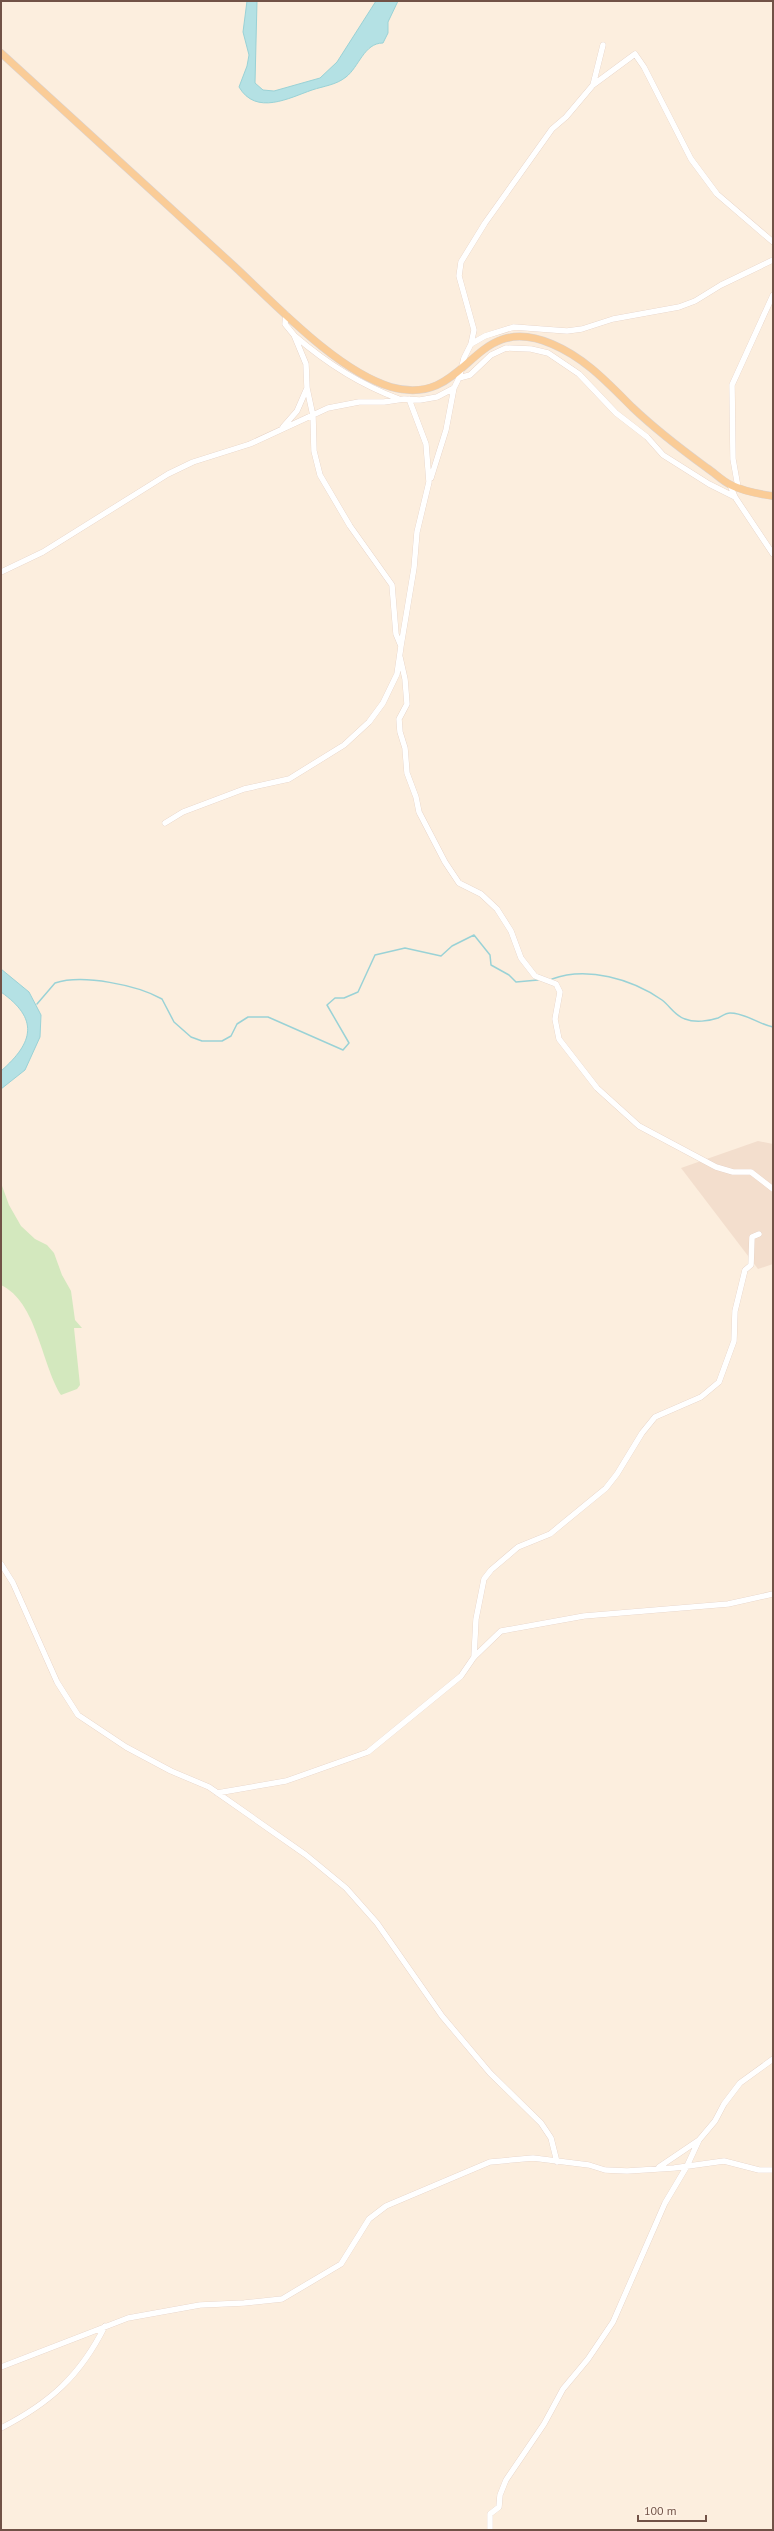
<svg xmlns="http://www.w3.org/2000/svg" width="774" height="2531" viewBox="0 0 774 2531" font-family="'PT Sans',sans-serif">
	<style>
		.residential { fill: #f3decd }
		.green { fill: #d3e8be }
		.water { fill: #b4e1e4; stroke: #9ad2d6 }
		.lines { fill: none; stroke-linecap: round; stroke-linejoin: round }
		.stream { stroke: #9ad2d6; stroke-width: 1.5 }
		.minor-casing { stroke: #e1cbbe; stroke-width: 6 }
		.major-casing { stroke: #dad2cf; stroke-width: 8 }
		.minor { stroke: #fff; stroke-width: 5.5 }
		.major { stroke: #facc97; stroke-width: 7 }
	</style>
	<rect width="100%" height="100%" fill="#fceede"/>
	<path class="residential" d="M758 1141 773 1144V1264L758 1269 681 1168Z"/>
	<path class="green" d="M1 1183 9 1205 21 1226 35 1239 47 1245 54 1253 62 1275 71 1291 75 1320 82 1328H74L80 1385 77 1389 61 1395C41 1363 37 1302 1 1285Z"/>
	<path class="water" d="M247 1H257L255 83 263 90 274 91 320 78 337 62 376 1H398L388 22V33L383 43C364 43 359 67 346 77 336 85 324 86 312 90 289 98 256 116 239 87L247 66 249 55 243 32Z
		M1 969 29 992 41 1015 40 1037 25 1070 1 1089V1071C34 1042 39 1019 1 992Z"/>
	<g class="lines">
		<path class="stream" d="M552 979C587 966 632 979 662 1000 670 1006 675 1016 685 1019 695 1023 709 1021 718 1018 722 1016 726 1013 730 1013 746 1013 758 1024 773 1027
			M37 1004 55 983C83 974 137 985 162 999L174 1022 191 1037 202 1041H222L231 1036 237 1024 248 1017H268L343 1050 349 1043 327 1005 335 998H344L358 992 375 955 405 948 441 956 452 946 474 935 490 955 491 965 509 975 516 982 538 980"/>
		<g class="minor-casing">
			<path id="minor" d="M593 85 603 45
				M295 336C325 362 361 385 399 399
				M471 344 485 336 514 327 567 331 582 329 613 319 679 307 695 301 721 285 773 260
				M459 378 470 375 491 355 506 348 531 349 548 353 579 374 616 413 647 437 663 455 709 484 735 497
				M283 427 297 411 307 388
				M431 478 446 430 454 388
				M730 485 735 497 773 554
				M738 487 733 459 732 385 773 295
				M1 572 43 552 168 474 193 462 250 444 328 408 359 402H384L404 399 420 400 437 397 454 388 459 378 464 358 471 344 474 330 459 276 461 262 485 223 552 129 566 117 593 85 635 54 644 67 691 159 717 194 773 242
				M401 646 414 568 417 532 429 482 426 444 409 399
				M400 657 405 679 407 704 399 719 400 732 405 748 407 773 416 797 419 812 445 862 459 883 481 894 497 909 511 931 521 958 535 976 556 984 560 992 555 1019 559 1039 597 1088 639 1126 716 1167 733 1172H751L773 1189
				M165 823 183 812 244 789 289 779 344 745 369 722 383 703 397 674 401 646 396 634 392 585 350 526 320 475 314 451 313 416 307 388 306 364 294 335 285 324 286 314
				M1 1564 13 1583 57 1682 78 1715 126 1747 171 1771 209 1787 306 1855 346 1888 377 1923 442 2016 490 2073 541 2123 551 2138 557 2162
				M474 1657 476 1619 484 1579 491 1570 518 1547 550 1534 606 1488 617 1474 642 1433 655 1417 701 1397 719 1382 734 1341 735 1311 745 1270 751 1265 752 1237 759 1234
				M217 1793 286 1781 368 1752 461 1676 474 1657 501 1631 584 1616 728 1604 773 1594
				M659 2167 699 2140 715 2121 724 2104 740 2083 773 2059
				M1 2367 128 2318 200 2305 244 2303 282 2299 341 2264 369 2219 386 2206 490 2162 533 2158 589 2165 605 2170 627 2171 674 2168 724 2161 759 2170H773
				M1 2428C50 2403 80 2376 105 2326
				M490 2530V2514L499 2507 500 2495 506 2480 544 2424 563 2389 588 2359 613 2322 665 2203 687 2166 699 2140"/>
		</g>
		<g class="major-casing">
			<path id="major" d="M1 53C79 124 156 195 234 266 275 304 337 371 391 387 470 409 470 309 552 344 585 358 607 382 632 407 655 429 681 449 707 468 715 473 722 481 731 485 743 491 759 494 773 496"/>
		</g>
		<use href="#minor" class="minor"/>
		<use href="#major" class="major"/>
	</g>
	<rect width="774" height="2531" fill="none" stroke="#715247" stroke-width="4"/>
	<path d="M638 2515v6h68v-6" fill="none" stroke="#715247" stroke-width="2"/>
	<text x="644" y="2515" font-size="12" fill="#715247" stroke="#fff2e4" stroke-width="3" paint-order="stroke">100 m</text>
</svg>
